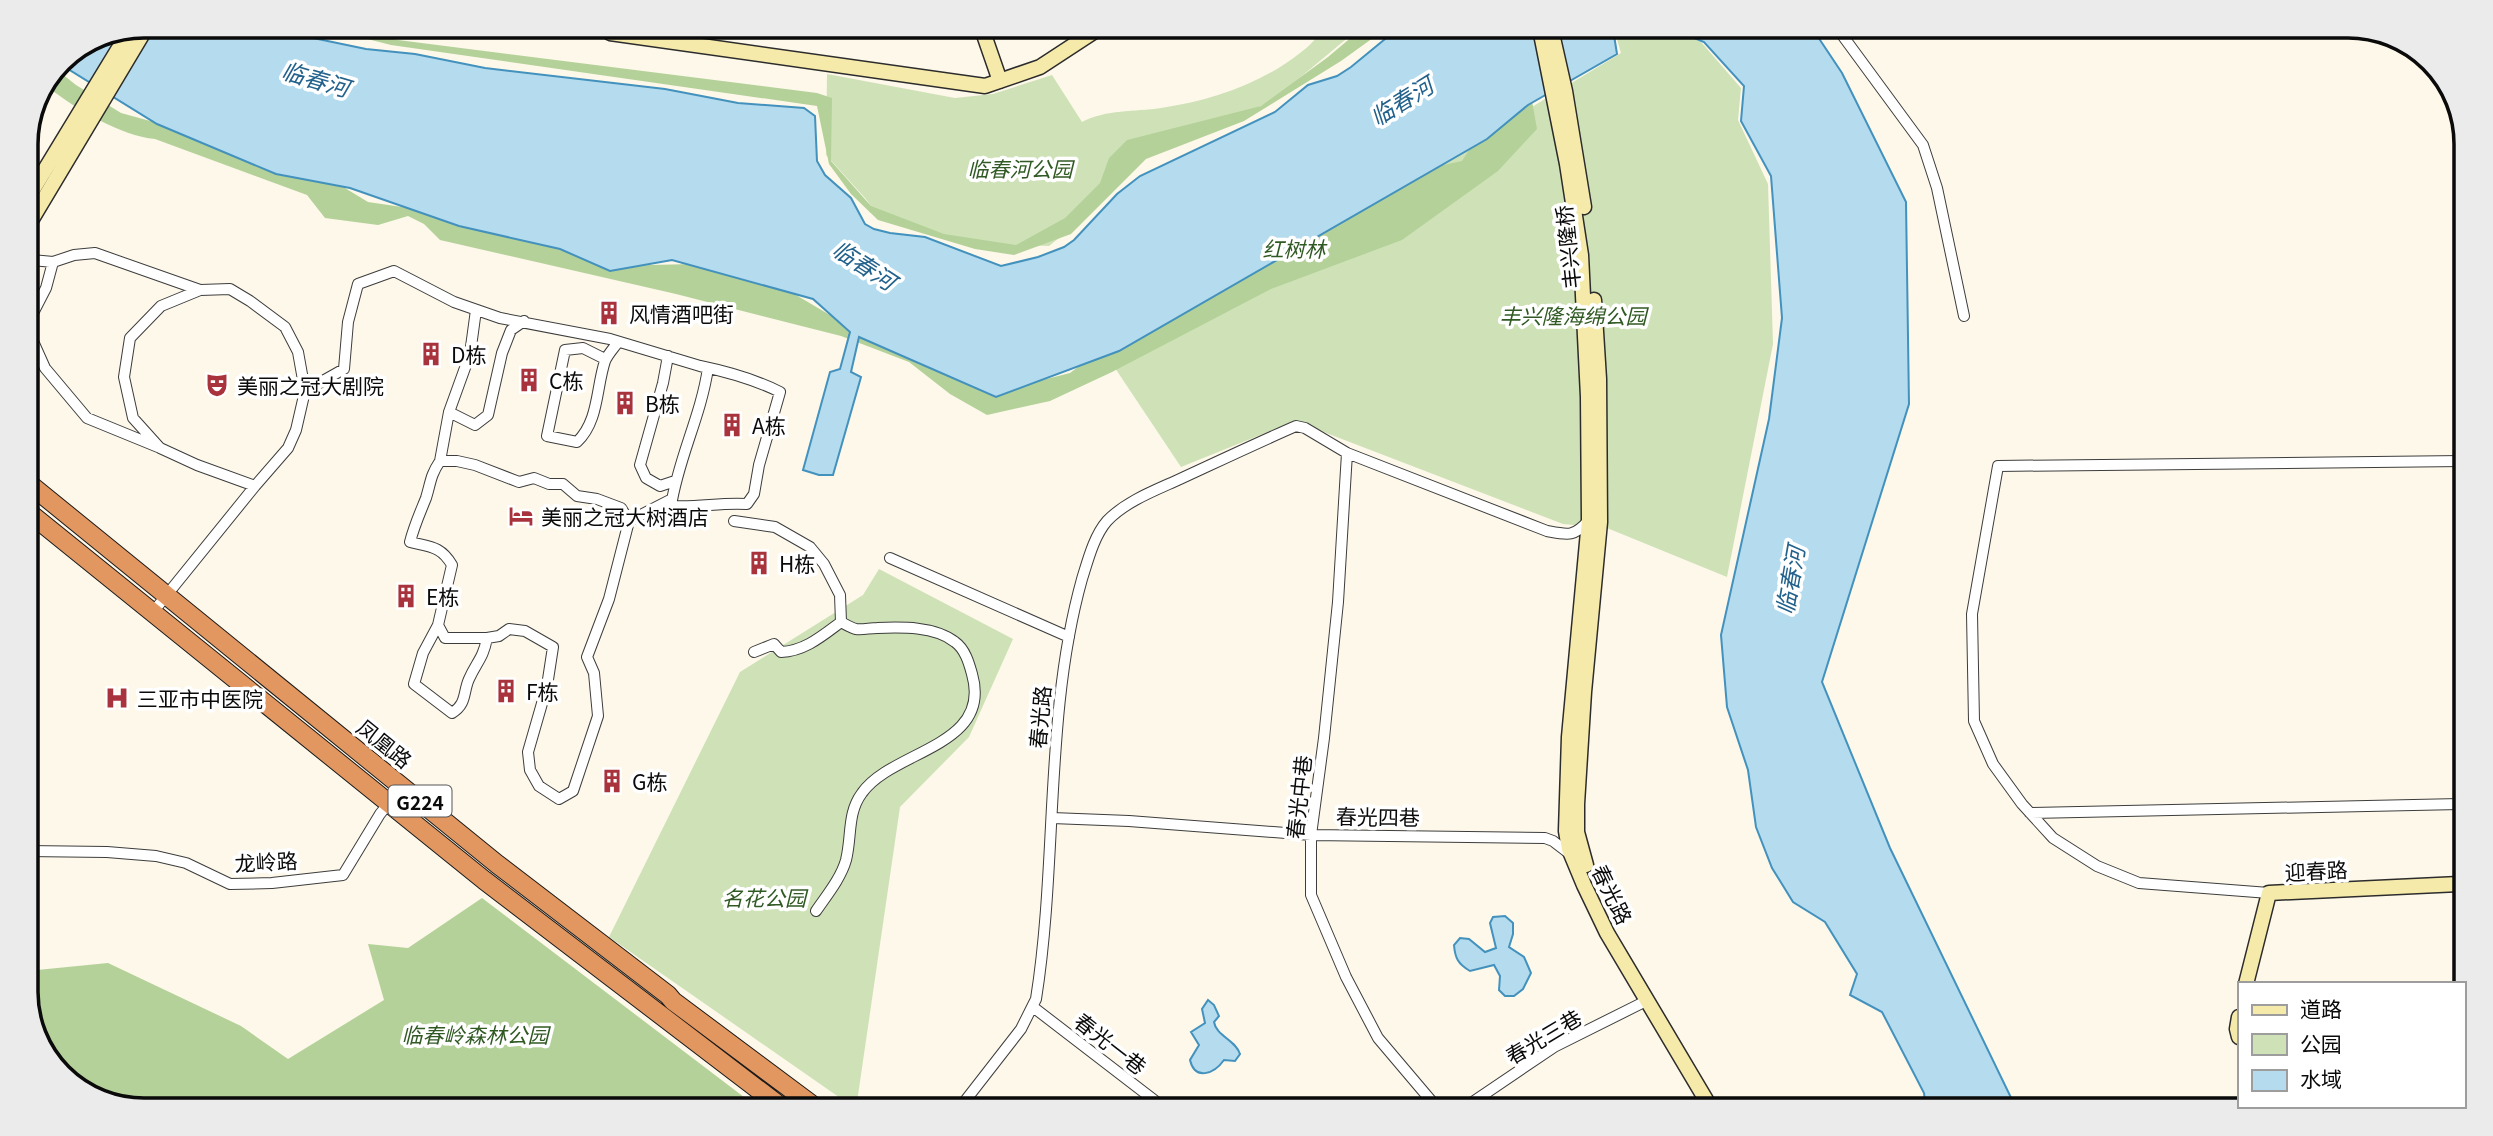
<svg xmlns="http://www.w3.org/2000/svg" width="2493" height="1136" viewBox="0 0 2493 1136" font-family="Georgia,'Noto Sans SC',serif">
	<style>
		.green { fill: #cfe2b7 }
		.forest { fill: #b4d199 }
		.water { fill: #b4dbee; stroke: #4391bd; stroke-width: 2 }
		.lines { fill: none; stroke-linecap: round; stroke-linejoin: round }
		.street-casing { stroke: #3d3d3d; stroke-width: 12 }
		.secondary-casing { stroke: #2c2c2c; stroke-width: 17 }
		.highway-casing { stroke: #1b1b1b; stroke-width: 20 }
		.street { stroke: #fff; stroke-width: 10 }
		.secondary { stroke: #f6eaab; stroke-width: 14 }
		.highway { stroke: #e39760; stroke-width: 18 }
		.labels { text-anchor: middle; dominant-baseline: central; stroke-width: 7; stroke-linejoin: round; paint-order: stroke }
		.shield { fill: #fff; stroke: #545454; stroke-width: 2 }
		.shield-label { font-size: 19px; font-weight: bold; fill: #0a0a0a }
		.park-label { font-size: 21px; font-style: italic; fill: #305923; stroke: #fff }
		.street-label { font-size: 21px; fill: #0a0a0a; stroke: #fff }
		.poi-label { font-size: 21px; fill: #0a0a0a; stroke: #fff; text-anchor: start }
		.water-label { font-size: 23px; font-style: italic; fill: #23628c; stroke: #fff }
		.rim { fill: none; stroke: #0a0a0a; stroke-width: 3.5 }
	</style>
	<rect width="100%" height="100%" fill="#fdf8e9"/>
	<path class="green" d="M1614 29H1671L1701 42 1741 88 1738 120 1768 184 1773 344 1727 577 1607 528 1563 524 1295 421 1181 467 1111 362 1621 53Z
		M1323 30H1357L1272 101 1115 171 1085 217 1049 246 974 244 869 212 871 206 865 198 826 155 827 74 955 98 993 94 1052 75 1082 122C1107 109 1134 112 1161 108 1210 101 1261 84 1300 53 1309 47 1316 38 1323 30Z
		M879 569 1013 639 969 737 900 807 856 1109 609 937 740 672 863 595Z"/>
	<path class="forest" d="M1360 30H1384L1341 61 1244 121 1146 159 1071 234 1014 255 975 249 878 220 851 194 829 164 817 106 391 45 348 34H374L398 40 817 93 832 98 831 161 871 206 944 234 1016 245 1065 218 1100 183 1109 158 1127 140 1261 106 1328 57Z
		M1521 39 1537 129 1498 171 1402 240 1271 289 1112 372 1050 401 987 415 950 394 909 362 841 336 676 294 440 240 424 224 408 216 378 225 325 218 307 195 155 139C121 136 76 109 49 88L57 70 76 85 121 113 183 130 330 179 368 202 436 212 516 235 607 266 694 264 779 285 835 318 995 392 1070 373 1169 299 1425 169 1462 161 1487 122Z
		M482 898 761 1110H144L99 1101 46 1058 27 1000V971L108 963 241 1026 288 1059 384 1000 368 944 408 948Z"/>
	<path class="water" d="M1812 28 1842 73 1906 202 1909 404 1822 682 1890 848 2017 1110H1926L1924 1093 1882 1012 1850 995 1857 974 1825 922 1793 902 1772 868 1756 827 1748 770 1727 707 1721 635 1769 419 1782 318 1771 176 1741 121 1744 86 1704 42 1672 29Z
		M1613 29 1617 54 1528 105 1487 139 1119 351 996 397 859 337 851 372 861 377 833 475H819L803 470 830 372 840 369 850 332 813 299 672 260 610 271 560 249 459 226 350 188 276 174 157 124 60 64 61 61 100 35 294 34 366 49 415 54 485 68 665 89 738 103 804 108 815 116 817 161 825 175 851 198 865 224 874 229 890 233 925 237 1001 266 1038 257 1064 247 1074 240 1117 194 1140 176 1275 112 1308 85 1337 76 1351 67 1396 30Z
		M1505 916 1513 923V934L1509 947 1524 957 1531 973 1523 989 1514 996H1505L1499 990 1500 976 1494 965 1470 971C1458 964 1455 958 1454 945L1460 938 1469 939 1485 952 1496 948 1490 923 1493 917Z
		M1208 1000 1214 1005 1219 1016 1214 1022C1216 1036 1236 1040 1240 1054L1235 1061 1224 1060C1214 1074 1195 1081 1190 1060L1199 1045 1191 1032 1205 1023 1202 1009Z"/>
	<g class="lines">
		<g class="street-casing">
			<path id="street" d="M1837 28 1923 145 1937 188 1964 316
				M26 257 32 260 53 262 74 255 95 253 200 290
				M53 262 46 288 30 319 32 339 45 368 87 418 158 447
				M230 289 250 301 285 327 298 352 305 391 296 430 288 448 255 486 197 465 160 448 133 418 124 377 130 338 161 306 200 290Z
				M476 310 470 354 449 412 440 461H457L475 465 519 482 534 478 549 484H563L577 496 597 499 621 508 629 521 672 499
				M668 356 663 383 640 465 646 478 660 486 675 481
				M605 359 583 348 565 350 547 436 577 442C599 421 596 388 605 361 608 354 614 348 618 342
				M305 391 344 369 348 322 358 284 394 271 454 302 500 318 610 339 700 366C729 372 754 379 780 392L759 465 754 494 747 504C722 502 697 508 671 506 678 459 701 416 708 368
				M449 412 475 425 488 415 502 353 511 330 524 321
				M1347 453 1338 602 1324 738 1311 835V895L1346 977 1378 1038 1439 1110
				M440 461C430 476 431 482 426 498 420 513 414 526 410 542 430 547 441 546 452 565L438 625 445 638H487L499 636 509 629 525 631 553 647 547 686 528 752 530 770 539 786 559 799 573 791 598 716 594 673 587 657 609 599 629 521
				M734 521 775 527 810 547 824 564 840 595 841 622C822 636 805 651 781 652L774 644 754 652
				M890 558 1069 637
				M153 612 255 486
				M438 625 423 653 414 684 452 713C467 704 463 692 469 679 477 661 483 659 487 638
				M2030 813 2460 804
				M1052 818 1129 821 1311 835 1545 838 1553 841 1570 854
				M27 851 107 852 156 856 186 863 230 884 272 883 343 875 380 814 389 803
				M2269 893 2139 883 2097 866 2053 838 2022 804 1993 764 1974 721 1972 614 1998 466 2463 461
				M816 911C827 895 841 878 846 860 852 836 847 813 862 793 892 750 993 747 972 674 969 663 965 649 955 642 935 626 901 627 877 628 870 628 862 630 856 629 851 628 845 624 841 622
				M1033 1007 1167 1110
				M958 1110 1021 1029 1036 999C1058 860 1044 715 1082 579 1088 560 1094 536 1107 521 1126 501 1156 490 1180 479 1219 461 1257 443 1296 426L1305 428 1347 453 1547 531C1568 535 1574 537 1588 521
				M1461 1110 1554 1047 1648 1000"/>
		</g>
		<g class="secondary-casing">
			<path id="secondary" d="M1540 29 1567 164 1581 255 1588 397 1589 521 1569 737 1566 831 1569 849 1584 885 1607 933 1712 1110
				M1551 29 1565 91 1584 207
				M983 32 1000 81
				M610 33 985 86 1040 67 1095 31
				M26 201 127 35
				M26 229 142 35
				M1586 865 1577 832V804L1584 692 1600 522 1599 379 1594 300
				M2246 984 2269 893 2459 884
				M2239 1017 2237 1029 2239 1037
				M2264 1106 2265 1110"/>
		</g>
		<g class="highway-casing">
			<path id="highway" d="M27 482 497 864 668 995 673 1001 819 1110
				M27 511 484 880 785 1110"/>
		</g>
		<use href="#street" class="street"/>
		<use href="#secondary" class="secondary"/>
		<use href="#highway" class="highway"/>
	</g>
	<defs>
		<g id="building-bare" transform="scale(1.89)"><path d="M-4-6H4V6H1V3H-1V6H-4ZM-2.5-4.3h1.7v1.8h-1.7ZM.8-4.3h1.7v1.8H.8ZM-2.5-1h1.7V.8h-1.7ZM.8-1h1.7V.8H.8Z" fill="#a9333d" stroke="#fff" stroke-width="2.5" paint-order="stroke"/></g>
		<g id="theatre-bare" transform="scale(1.89)"><path d="M-5-5.5Q0-4 5-5.5V0Q5 5 0 6Q-5 5-5 0ZM-3.3-2.5H-1v1.5H-3.3ZM1-2.5H3.3v1.5H1ZM-2.8 1Q0 5.5 2.8 1Z" fill="#a9333d" stroke="#fff" stroke-width="2.5" paint-order="stroke"/></g>
		<g id="hotel-bare" transform="scale(1.89)"><path d="M-6-4.5h1.5V1H6V5H4.5V3h-9V5H-6ZM-4 0a1.8 1.8 0 1 1 3.6 0ZM.5 0V-2.5h3Q6-2.5 6 0Z" fill="#a9333d" stroke="#fff" stroke-width="2.5" paint-order="stroke"/></g>
		<g id="hospital-bare" transform="scale(1.89)"><path d="M-5-5h3v3.5h4V-5h3V5h-3V1.5h-4V5h-3Z" fill="#a9333d" stroke="#fff" stroke-width="2.5" paint-order="stroke"/></g>
	</defs>
	<g fill-rule="evenodd">
		<use href="#building-bare" x="609" y="313"/>
		<use href="#building-bare" x="431" y="354"/>
		<use href="#building-bare" x="529" y="380"/>
		<use href="#theatre-bare" x="217" y="385"/>
		<use href="#building-bare" x="625" y="403"/>
		<use href="#building-bare" x="732" y="425"/>
		<use href="#hotel-bare" x="521" y="516"/>
		<use href="#building-bare" x="759" y="563"/>
		<use href="#building-bare" x="406" y="596"/>
		<use href="#building-bare" x="506" y="691"/>
		<use href="#hospital-bare" x="117" y="698"/>
		<use href="#building-bare" x="612" y="781"/>
	</g>
	<g class="labels">
		<rect class="shield" x="388.5" y="785.5" width="63" height="31" rx="5"/>
		<g class="shield-label">
			<text x="420" y="801">G224</text>
		</g>
		<g class="park-label">
			<text x="1020" y="168">临春河公园</text>
			<text x="1294" y="248">红树林</text>
			<text x="1573" y="315">丰兴隆海绵公园</text>
			<text x="764" y="897">名花公园</text>
			<text x="475" y="1034">临春岭森林公园</text>
		</g>
		<g class="street-label">
			<text transform="translate(1567 247) rotate(-96)">丰兴隆桥</text>
			<text transform="translate(1039 717) rotate(-85)">春光路</text>
			<text transform="translate(385 743) rotate(39)">凤凰路</text>
			<text transform="translate(1298 797) rotate(-84)">春光中巷</text>
			<text transform="translate(1378 816) rotate(1)">春光四巷</text>
			<text transform="translate(266 861) rotate(-3)">龙岭路</text>
			<text transform="translate(2316 870) rotate(-3)">迎春路</text>
			<text transform="translate(1613 894) rotate(64)">春光路</text>
			<text transform="translate(1543 1036) rotate(-31)">春光三巷</text>
			<text transform="translate(1111 1043) rotate(38)">春光一巷</text>
		</g>
		<g class="poi-label">
			<text x="629" y="313">风情酒吧街</text>
			<text x="451" y="354">D栋</text>
			<text x="549" y="380">C栋</text>
			<text x="237" y="385">美丽之冠大剧院</text>
			<text x="645" y="403">B栋</text>
			<text x="752" y="425">A栋</text>
			<text x="541" y="516">美丽之冠大树酒店</text>
			<text x="779" y="563">H栋</text>
			<text x="426" y="596">E栋</text>
			<text x="526" y="691">F栋</text>
			<text x="137" y="698">三亚市中医院</text>
			<text x="632" y="781">G栋</text>
		</g>
		<g class="water-label">
			<text transform="translate(316 78) rotate(16)">临春河</text>
			<text transform="translate(1401 100) rotate(-32)">临春河</text>
			<text transform="translate(865 264) rotate(33)">临春河</text>
			<text transform="translate(1789 580) rotate(-80)">临春河</text>
		</g>
	</g>
	<path d="M0 0H2493V1136H0ZM144 38H2348A106 106 0 0 1 2454 144V992A106 106 0 0 1 2348 1098H144A106 106 0 0 1 38 992V144A106 106 0 0 1 144 38Z" fill="#ebebeb" fill-rule="evenodd"/>
	<path class="rim" d="M144 38H2348A106 106 0 0 1 2454 144V992A106 106 0 0 1 2348 1098H144A106 106 0 0 1 38 992V144A106 106 0 0 1 144 38Z"/>
	<rect x="2238" y="982" width="228" height="126" fill="#ffffff" stroke="#9d9d9d" stroke-width="2"/>
	<rect x="2252" y="1005" width="35" height="10" fill="#f6eaab" stroke="#9d9d9d" stroke-width="2"/>
	<text x="2300" y="1017" font-size="21" fill="#0a0a0a">道路</text>
	<rect x="2252" y="1034" width="35" height="21" fill="#cfe2b7" stroke="#9d9d9d" stroke-width="2"/>
	<text x="2300" y="1052" font-size="21" fill="#0a0a0a">公园</text>
	<rect x="2252" y="1070" width="35" height="21" fill="#b4dbee" stroke="#9d9d9d" stroke-width="2"/>
	<text x="2300" y="1087" font-size="21" fill="#0a0a0a">水域</text>
</svg>
